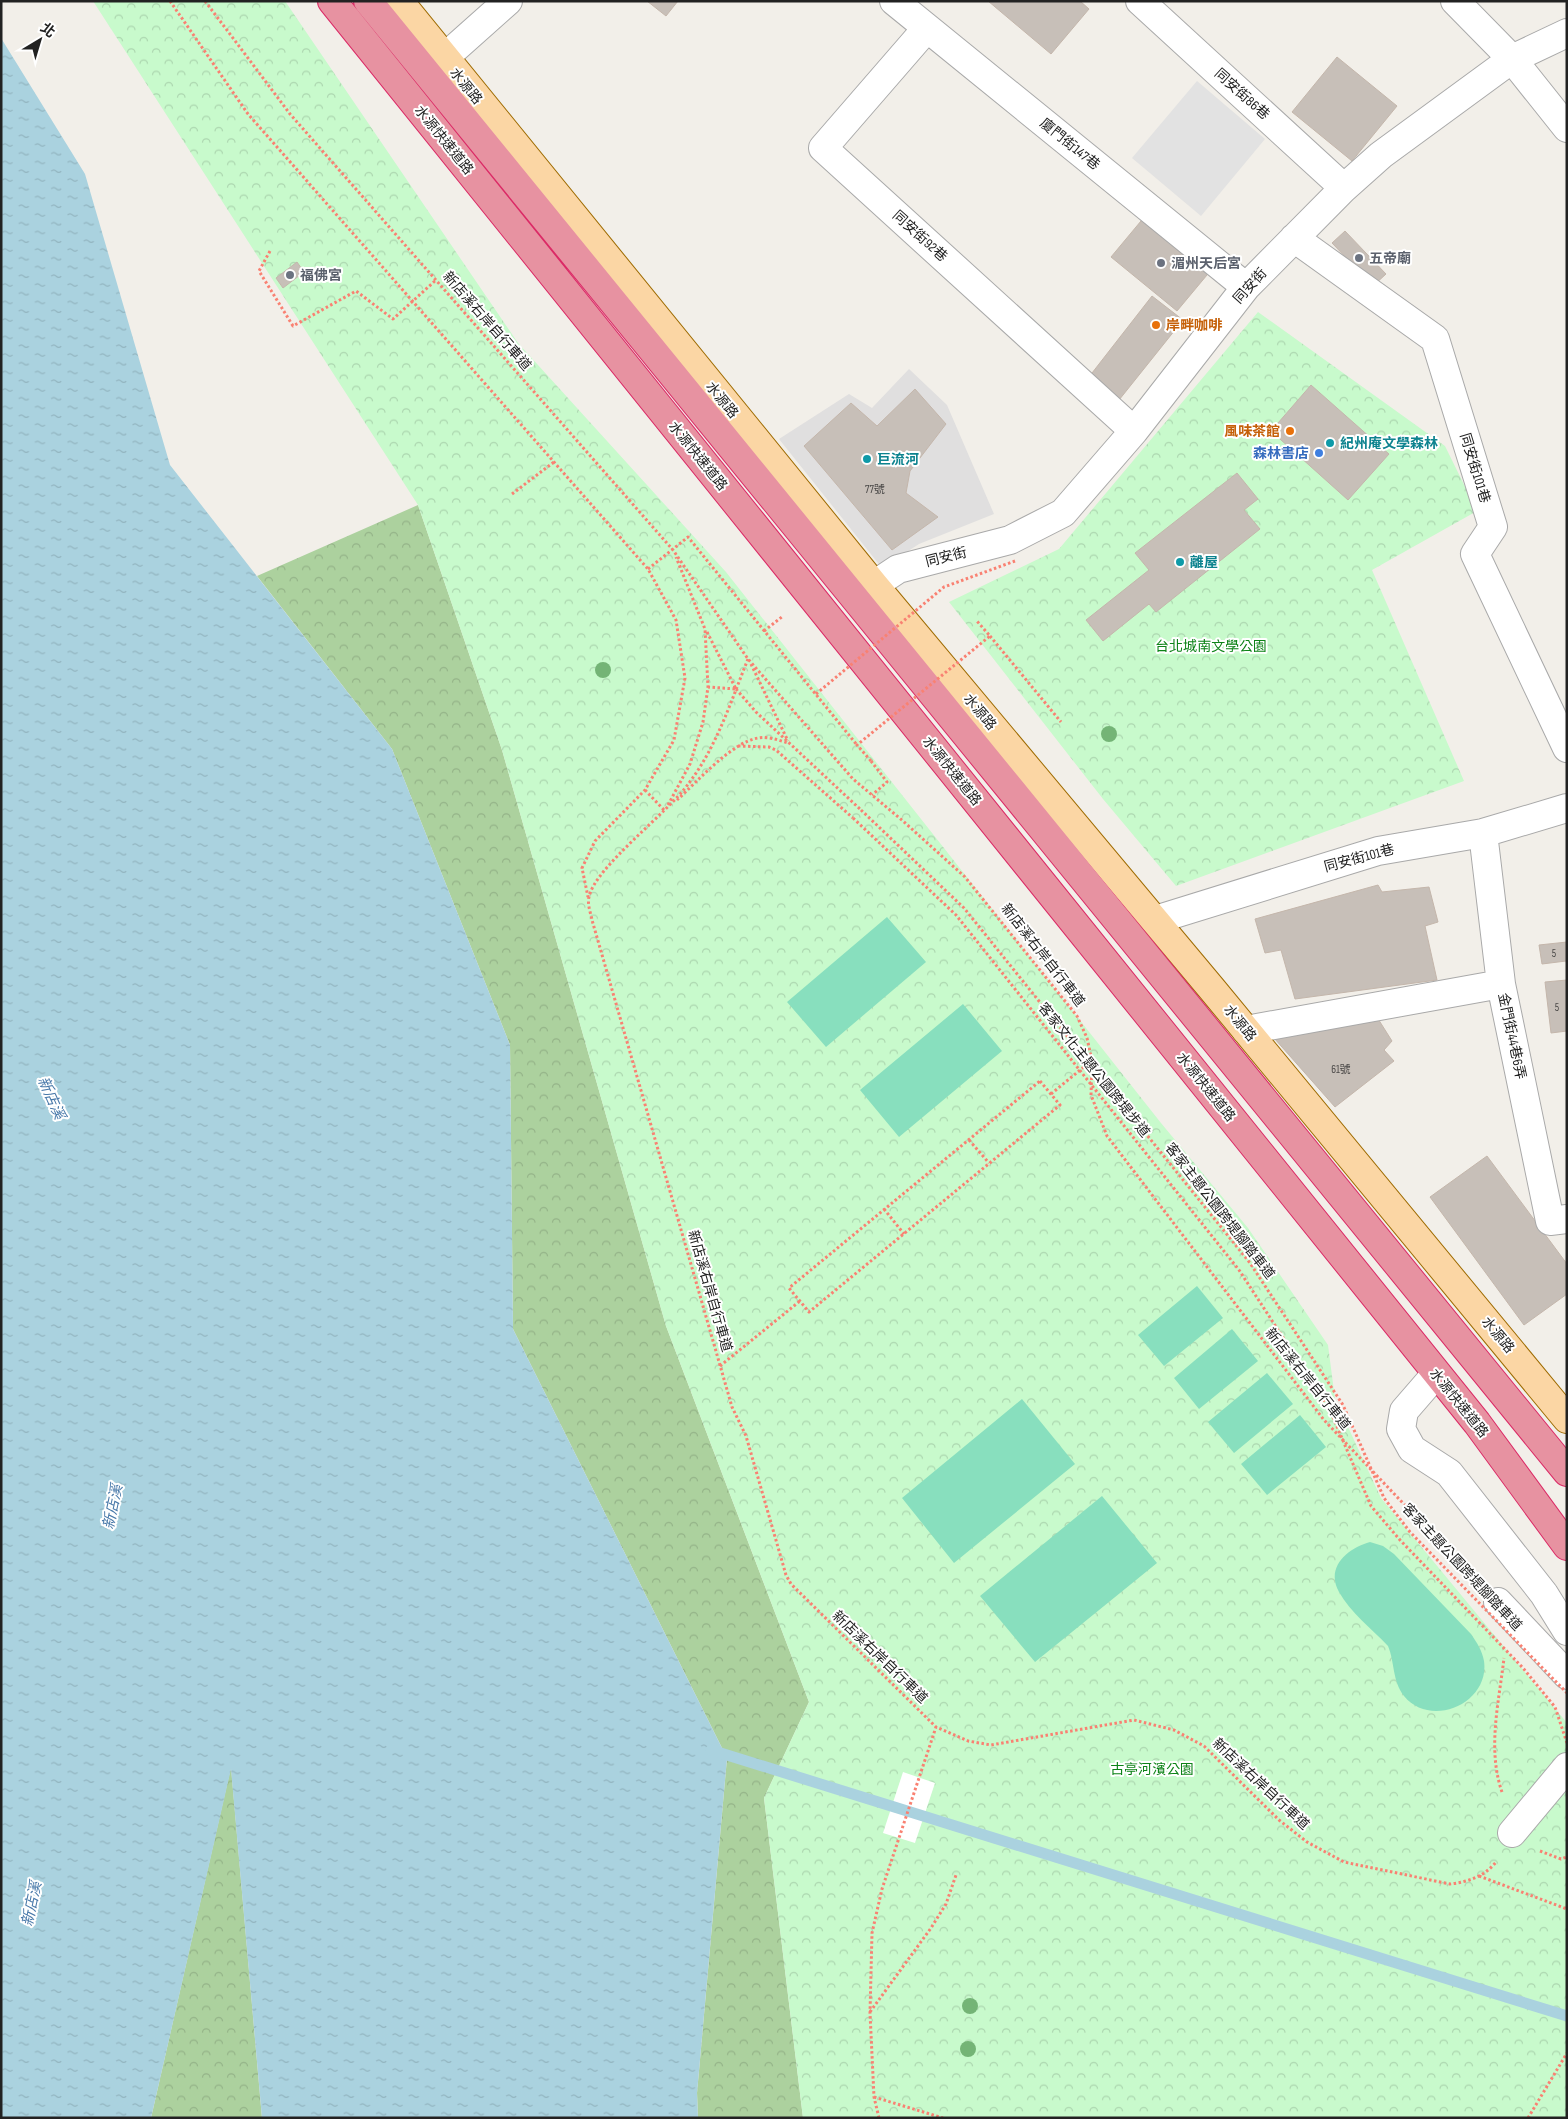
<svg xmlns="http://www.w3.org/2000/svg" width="1568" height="2119" viewBox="0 0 1568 2119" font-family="'Sofia Sans Condensed','Noto Sans TC',sans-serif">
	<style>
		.residential { fill: #e0dfdf }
		.forest { fill: url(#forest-crowns) }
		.park { fill: url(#park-crowns) }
		.pitch { fill: #88dfbe }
		.parking { fill: #e2e2e2 }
		.water { fill: url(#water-ripples) }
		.pier { fill: #fff }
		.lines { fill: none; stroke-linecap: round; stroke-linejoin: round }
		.stream { stroke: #aad2df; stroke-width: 11 }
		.building { fill: #c7bfb8; stroke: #c4b6ab }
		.minor-casing { stroke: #a9a9a9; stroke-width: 30 }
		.major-casing { stroke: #9e6b01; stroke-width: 30 }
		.highway-casing { stroke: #db2a66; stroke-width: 30 }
		.path { stroke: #f98172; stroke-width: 3; stroke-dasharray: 2.5 2.5; stroke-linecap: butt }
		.minor { stroke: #fff; stroke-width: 28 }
		.major { stroke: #fbd6a4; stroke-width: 28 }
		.highway { stroke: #e792a1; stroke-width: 28 }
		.path-bridge { stroke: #f98172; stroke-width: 3; stroke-dasharray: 2.5 2.5; stroke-linecap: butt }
		.tree { fill: #74b476 }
		.worship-dot { fill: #6b7280; stroke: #fff; stroke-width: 2 }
		.food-dot { fill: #e8710a; stroke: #fff; stroke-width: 2 }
		.culture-dot { fill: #0f9aa8; stroke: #fff; stroke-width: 2 }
		.shop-dot { fill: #3f7fe0; stroke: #fff; stroke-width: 2 }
		.labels { text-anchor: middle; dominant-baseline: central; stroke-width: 4; stroke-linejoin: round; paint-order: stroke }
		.number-label { font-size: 11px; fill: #4b4948 }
		.street-label { font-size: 14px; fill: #222; stroke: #fff }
		.worship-label { font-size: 14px; font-weight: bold; fill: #5b616d; stroke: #fff; text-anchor: start }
		.food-label { font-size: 14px; font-weight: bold; fill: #c56008; stroke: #fff; text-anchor: start }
		.culture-label { font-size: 14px; font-weight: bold; fill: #0d838f; stroke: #fff; text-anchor: start }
		.shop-label { font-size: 14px; font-weight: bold; fill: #366cbe; stroke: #fff; text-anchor: end }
		.park-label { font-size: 14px; fill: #0d8317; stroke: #fff }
		.water-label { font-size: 15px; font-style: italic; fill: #4a7aaa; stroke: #fff }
	</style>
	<defs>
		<pattern id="forest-crowns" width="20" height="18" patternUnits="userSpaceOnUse" patternTransform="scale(1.25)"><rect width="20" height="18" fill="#acd19e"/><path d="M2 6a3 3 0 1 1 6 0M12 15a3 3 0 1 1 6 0" fill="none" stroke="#94b388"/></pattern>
		<pattern id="park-crowns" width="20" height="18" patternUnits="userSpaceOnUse" patternTransform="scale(1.25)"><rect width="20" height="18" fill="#c8facc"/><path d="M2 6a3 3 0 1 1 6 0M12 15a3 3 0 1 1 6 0" fill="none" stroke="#acd6af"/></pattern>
		<pattern id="water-ripples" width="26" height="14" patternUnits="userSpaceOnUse" patternTransform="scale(1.25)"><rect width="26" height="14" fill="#aad2df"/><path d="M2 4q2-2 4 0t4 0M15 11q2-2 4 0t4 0" fill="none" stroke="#92b4bf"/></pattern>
	</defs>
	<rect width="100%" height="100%" fill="#f2efe9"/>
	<path class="residential" d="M909 369 947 405 994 514 919 544 882 568 779 439 849 394 872 408Z"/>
	<path class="forest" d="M418 505 502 750 666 1326 809 1702 764 1798 803 2118H698L697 2093 727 1758 513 1329 510 1045 392 749 257 576Z
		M231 1767 262 2118H151Z"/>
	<path class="park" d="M93 1H285L518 343 726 572 1161 1123 1248 1228 1328 1345 1335 1399 1381 1498 1567 1723V2118H803L764 1798 809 1702 666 1326 502 750 418 505Z
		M1258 312 1445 446 1477 511 1372 570 1464 781 1176 886 1103 799 949 602 1059 549Z"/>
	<path class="pitch" d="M887 917 926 962 826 1047 787 1002Z
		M963 1004 1002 1051 899 1137 860 1090Z
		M1197 1286 1223 1318 1164 1366 1138 1335Z
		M1232 1329 1258 1361 1199 1409 1174 1378Z
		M1267 1373 1293 1404 1234 1453 1208 1422Z
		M1022 1399 1075 1464 954 1563 902 1498Z
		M1300 1415 1326 1447 1267 1495 1241 1464Z
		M1102 1496 1157 1563 1035 1662 980 1596Z
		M1370 1542 1383 1546 1394 1554 1471 1634C1477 1643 1482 1650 1484 1661 1490 1703 1431 1729 1404 1696 1392 1680 1395 1663 1388 1646 1372 1629 1350 1612 1339 1592 1325 1567 1348 1548 1370 1542Z"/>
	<path class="parking" d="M1197 81 1265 139 1201 216 1132 158Z"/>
	<path class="water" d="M1 38 85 174 170 465 392 749 510 1045 513 1329 727 1758 697 2093 698 2118H262L231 1769 151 2118H1Z"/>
	<path class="pier" d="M903 1772 935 1783 915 1843 883 1833Z"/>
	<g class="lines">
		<path class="stream" d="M711 1750 1567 2016"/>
	</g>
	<path class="building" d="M647 1H678L666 16Z
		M988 1H1080L1089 9 1051 54Z
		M1337 57 1397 106 1352 161 1292 112Z
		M1146 215 1212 269 1177 311 1111 257Z
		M1345 231 1386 274 1373 286 1332 243Z
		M297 262 304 272 283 288 276 278Z
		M1152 296 1183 320 1115 405 1085 382Z
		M1311 385 1389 454 1348 500 1271 431Z
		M915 389 946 424 910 471 906 493 938 517 892 550 804 446 851 403 877 426Z
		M1237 473 1258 499 1244 510 1260 529 1156 612 1149 604 1103 641 1086 620 1149 570 1135 553Z
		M1378 885 1382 892 1429 887 1438 922 1425 926 1437 980 1295 999 1281 950 1265 953 1255 919Z
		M1567 942V965L1566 961 1542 964 1539 945Z
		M1567 980V1031L1551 1033 1545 982Z
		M1375 1014 1392 1041 1384 1050 1394 1061 1335 1107 1274 1038Z
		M1487 1156 1567 1264V1294L1524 1325 1430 1197Z"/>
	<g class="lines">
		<g class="minor-casing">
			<path id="minor" d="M894 1 1246 287
				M1140 1 1344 188
				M1455 1 1512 59 1567 128
				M927 28 823 148 1134 431
				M444 58 508 1
				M1294 238 1435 339 1493 527 1475 554 1567 748
				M874 585 898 569 1010 540 1063 513 1134 431 1246 287 1344 188 1381 155 1512 59 1567 33
				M1483 833 1501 984 1550 1221 1567 1219
				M1155 920 1378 851 1483 833 1567 808
				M1246 1030 1501 984
				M1436 1374 1404 1411 1401 1429 1412 1449 1449 1473 1544 1594 1567 1631
				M1498 1602 1567 1675
				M1512 1833 1567 1767"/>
		</g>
		<g class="major-casing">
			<path id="major" d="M399 1 874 585 1212 989 1567 1419"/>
		</g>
		<g class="highway-casing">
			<path id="highway" d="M332 1 1477 1423 1567 1546
				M368 1 1567 1472"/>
		</g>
		<path class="path" d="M170 1 248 114 648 569 676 620 685 678 674 740 645 790 595 841 582 868 588 897
			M205 1 290 114 673 550 748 659 853 779 903 821 965 877 1077 1016 1087 1038 1092 1061 1091 1095 1107 1136 1324 1420 1476 1580
			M270 251 259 271 293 326 356 291 393 319 436 280
			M512 494 554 462
			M648 569 688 537 857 745
			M764 631 783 616
			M707 632 736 689 708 687
			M990 636 1061 722
			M748 659C731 701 717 746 689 783 668 813 595 867 589 897 587 904 591 914 592 920L732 1407 746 1436 786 1575 791 1584 936 1727 968 1741 991 1745 1134 1720 1174 1730 1204 1746 1279 1820 1307 1842 1344 1862 1450 1884C1468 1882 1485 1876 1496 1862
			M751 664 788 741
			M736 689 756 712 861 810
			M738 746 769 747 776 750 853 818
			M871 761 887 782 872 795
			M645 790 665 811
			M677 800C697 782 732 742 758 738 768 736 778 740 788 743
			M668 805 690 764 703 722 708 687 705 629 676 557
			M1040 1081 1060 1105 809 1312 789 1288Z
			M1051 1094 1091 1061
			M969 1140 989 1163
			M884 1209 904 1234
			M720 1366 800 1301
			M1502 1792C1487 1749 1499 1702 1504 1658
			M1540 1851 1561 1859 1567 1857
			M1479 1876 1567 1909
			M870 2012 931 1928 946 1904 956 1875
			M874 2097 943 2118
			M879 2118 874 2097 870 2013 872 1933 882 1889 936 1727
			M1528 2118 1567 2053"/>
		<use href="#minor" class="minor"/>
		<use href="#major" class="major"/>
		<use href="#highway" class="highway"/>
		<path class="path-bridge" d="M816 694 944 587 1015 561
			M871 761 857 745 990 636 976 620
			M861 810 964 908 1250 1263 1343 1405 1384 1498 1410 1532 1567 1693
			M853 818 956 915 1239 1270 1329 1408 1371 1506 1400 1540 1523 1668 1555 1707 1567 1743"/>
	</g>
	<g class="tree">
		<circle cx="603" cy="670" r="8"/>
		<circle cx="1109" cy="734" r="8"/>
		<circle cx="970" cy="2006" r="8"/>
		<circle cx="968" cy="2049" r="8"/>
	</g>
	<g class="worship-dot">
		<circle cx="1359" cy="258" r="5"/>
		<circle cx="1161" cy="263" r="5"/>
		<circle cx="290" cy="275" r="5"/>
	</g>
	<g class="food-dot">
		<circle cx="1156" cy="325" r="5"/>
		<circle cx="1290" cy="431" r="5"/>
	</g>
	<g class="culture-dot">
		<circle cx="1330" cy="443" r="5"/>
		<circle cx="867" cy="459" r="5"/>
		<circle cx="1180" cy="562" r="5"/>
	</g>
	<circle class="shop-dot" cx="1319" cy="453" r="5"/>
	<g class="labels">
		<g class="number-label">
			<text x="875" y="489">77號</text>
			<text x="1554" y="953">5</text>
			<text x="1557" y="1007">5</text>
			<text x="1341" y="1069">61號</text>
		</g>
		<g class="street-label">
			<text transform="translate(466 86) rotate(51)">水源路</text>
			<text transform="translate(1242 94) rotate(42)">同安街86巷</text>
			<text transform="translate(444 140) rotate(51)">水源快速道路</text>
			<text transform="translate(1070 144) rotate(39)">廈門街147巷</text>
			<text transform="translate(920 236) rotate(42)">同安街92巷</text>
			<text transform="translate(1250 286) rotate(-48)">同安街</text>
			<text transform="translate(487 321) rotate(49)">新店溪右岸自行車道</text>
			<text transform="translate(722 400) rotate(51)">水源路</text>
			<text transform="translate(698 456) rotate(51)">水源快速道路</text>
			<text transform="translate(1475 468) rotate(73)">同安街101巷</text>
			<text transform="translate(946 557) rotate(-14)">同安街</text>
			<text transform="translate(980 712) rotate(50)">水源路</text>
			<text transform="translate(952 771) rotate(51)">水源快速道路</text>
			<text transform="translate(1359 858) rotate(-15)">同安街101巷</text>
			<text transform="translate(1043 955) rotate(52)">新店溪右岸自行車道</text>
			<text transform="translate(1240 1023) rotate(51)">水源路</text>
			<text transform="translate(1512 1036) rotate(78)">金門街44巷6弄</text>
			<text transform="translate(1094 1070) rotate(51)">客家文化主題公園跨堤步道</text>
			<text transform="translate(1206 1087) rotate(51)">水源快速道路</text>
			<text transform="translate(1220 1211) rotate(52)">客家主題公園跨堤腳踏車道</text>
			<text transform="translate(710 1291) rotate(74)">新店溪右岸自行車道</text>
			<text transform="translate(1498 1335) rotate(50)">水源路</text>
			<text transform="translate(1308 1379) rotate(51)">新店溪右岸自行車道</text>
			<text transform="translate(1459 1403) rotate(51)">水源快速道路</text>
			<text transform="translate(1462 1567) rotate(47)">客家主題公園跨堤腳踏車道</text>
			<text transform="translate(880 1657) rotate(44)">新店溪右岸自行車道</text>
			<text transform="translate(1261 1784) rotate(43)">新店溪右岸自行車道</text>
		</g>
		<g class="worship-label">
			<text x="1369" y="258">五帝廟</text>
			<text x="1171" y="263">湄州天后宮</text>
			<text x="300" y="275">福佛宮</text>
		</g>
		<g class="food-label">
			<text x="1166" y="325">岸畔咖啡</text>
			<text x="1280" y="431" text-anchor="end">風味茶館</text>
		</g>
		<g class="culture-label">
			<text x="1340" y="443">紀州庵文學森林</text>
			<text x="877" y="459">巨流河</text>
			<text x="1190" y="562">離屋</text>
		</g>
		<g class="shop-label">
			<text x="1309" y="453">森林書店</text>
		</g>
		<g class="park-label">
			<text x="1211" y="646">台北城南文學公園</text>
			<text x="1152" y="1769">古亭河濱公園</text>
		</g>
		<g class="water-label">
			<text transform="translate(51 1098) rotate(66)">新店溪</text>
			<text transform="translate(113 1507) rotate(-78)">新店溪</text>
			<text transform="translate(32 1904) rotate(-78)">新店溪</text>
		</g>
	</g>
	<rect width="1568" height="2119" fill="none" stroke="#222222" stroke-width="5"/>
	<g transform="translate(40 40) rotate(38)" stroke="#ffffff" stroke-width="4" paint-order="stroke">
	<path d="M0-4L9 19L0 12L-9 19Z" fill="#222222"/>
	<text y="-8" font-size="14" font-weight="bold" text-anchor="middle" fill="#222222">北</text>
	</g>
</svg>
